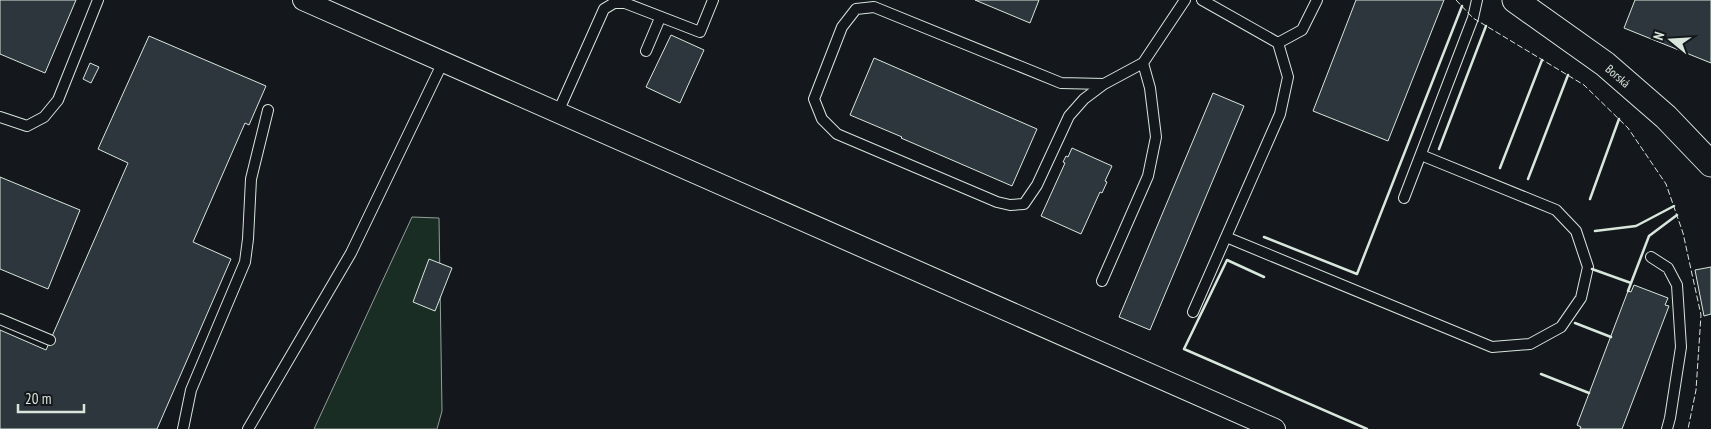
<svg xmlns="http://www.w3.org/2000/svg" width="1711" height="429" viewBox="0 0 1711 429" font-family="'PT Sans Narrow',sans-serif">
	<style>
		.green { fill: #1a2d24; stroke: #939e99 }
		.building { fill: #2c363c; stroke: #d8e6dc }
		.lines { fill: none; stroke-linecap: round; stroke-linejoin: round }
		.service-casing { stroke: #d8e6dc; stroke-width: 12 }
		.minor-casing { stroke: #d8e6dc; stroke-width: 22 }
		.tertiary-casing { stroke: #d8e6dc; stroke-width: 27 }
		.service { stroke: #14181c; stroke-width: 10 }
		.minor { stroke: #14181c; stroke-width: 20 }
		.tertiary { stroke: #14181c; stroke-width: 25 }
		.fence { stroke: #d8e6dc; stroke-width: 1; stroke-dasharray: 6 2.5; stroke-linecap: butt }
		.wall { stroke: #d8e6dc; stroke-width: 2.5 }
		.labels { text-anchor: middle; dominant-baseline: central; stroke-width: 4; stroke-linejoin: round; paint-order: stroke }
		.street-label { font-size: 12px; fill: #d8e6dc; stroke: #14181c }
	</style>
	<rect width="100%" height="100%" fill="#14181c"/>
	<path class="green" d="M412 217 439 218 442 411 437 429H314Z"/>
	<path class="building" d="M0 0H76L45 73 0 54Z
		M975 0H1039L1030 23Z
		M1356 0H1444L1388 141 1313 111Z
		M1635 0H1711V63L1624 28Z
		M671 35 704 50 680 103 646 87Z
		M149 36 266 86 249 125 245 123 193 242 231 259 157 429H0V330L46 350 128 163 98 149Z
		M874 58 1037 129 1012 186 901 138 902 137 850 115Z
		M90 63 99 67 91 83 83 79Z
		M1213 93 1244 106 1150 330 1119 317Z
		M1072 148 1112 166 1105 181 1107 182 1102 193 1100 192 1081 234 1041 216 1065 163 1063 162 1066 156 1068 157Z
		M0 177 80 210 48 289 0 269Z
		M429 259 452 268 435 311 413 302Z
		M1711 267V314L1704 316 1695 270Z
		M1634 285 1668 298 1665 305 1669 306 1622 429H1580L1581 427 1577 425 1628 291 1631 292Z"/>
	<g class="lines">
		<g class="service-casing">
			<path id="service" d="M1278 43 1302 30 1317 0
				M646 51 660 18
				M1104 84 1061 83 874 7 856 9 842 27 814 99 822 119 837 134 997 202 1010 205 1024 204 1037 185 1069 116 1084 99 1104 84 1143 63 1185 0
				M558 112 604 9 614 3H625L700 32 713 0
				M0 117 27 126 44 117 58 100 98 0
				M1404 198 1473 18 1477 0
				M1226 237 1492 347 1530 344 1561 327 1581 298 1588 267 1576 231 1556 210 1421 155
				M1651 257 1668 268 1677 285 1681 347 1670 418 1667 429
				M1102 281 1148 176 1156 137 1150 88 1143 63
				M1193 312 1280 114 1288 77 1278 43 1202 0
				M0 319 50 340
				M183 429 191 390 245 262 248 239 251 179 268 110
				M248 429 351 253 443 62"/>
		</g>
		<g class="minor-casing">
			<path id="minor" d="M303 0 1275 429"/>
		</g>
		<g class="tertiary-casing">
			<g id="tertiary">
				<path id="s1" d="M1515 0 1605 64 1666 117 1711 164"/>
			</g>
		</g>
		<use href="#service" class="service"/>
		<use href="#minor" class="minor"/>
		<use href="#tertiary" class="tertiary"/>
		<path class="fence" d="M1456 0 1473 18 1584 85 1628 128 1666 184 1683 233 1701 315 1696 390 1688 429"/>
		<path class="wall" d="M1439 149 1486 26
			M1500 168 1542 60
			M1528 179 1568 75
			M1590 199 1619 119
			M1595 231 1636 226 1674 206
			M1264 237 1357 274 1462 6
			M1592 269 1631 283
			M1264 277 1227 260 1184 349 1367 429
			M1628 291 1649 236 1677 215
			M1575 323 1611 337
			M1541 374 1589 393"/>
	</g>
	<g class="labels">
		<g class="street-label">
			<text stroke="none"><textPath href="#s1" startOffset="128">Borská</textPath></text>
		</g>
	</g>
	<g transform="translate(1671 40) rotate(288)" stroke="#14181c" stroke-width="4" paint-order="stroke">
	<path d="M0-4L9 19L0 12L-9 19Z" fill="#d8e6dc"/>
	<text y="-8" font-size="14" font-weight="bold" text-anchor="middle" fill="#d8e6dc">N</text>
	</g>
	<path d="M18 404v8h66v-8" fill="none" stroke="#d8e6dc" stroke-width="2.5"/>
	<text x="25" y="404" font-size="15" fill="#d8e6dc" stroke="#14181c" stroke-width="4" paint-order="stroke">20 m</text>
</svg>
